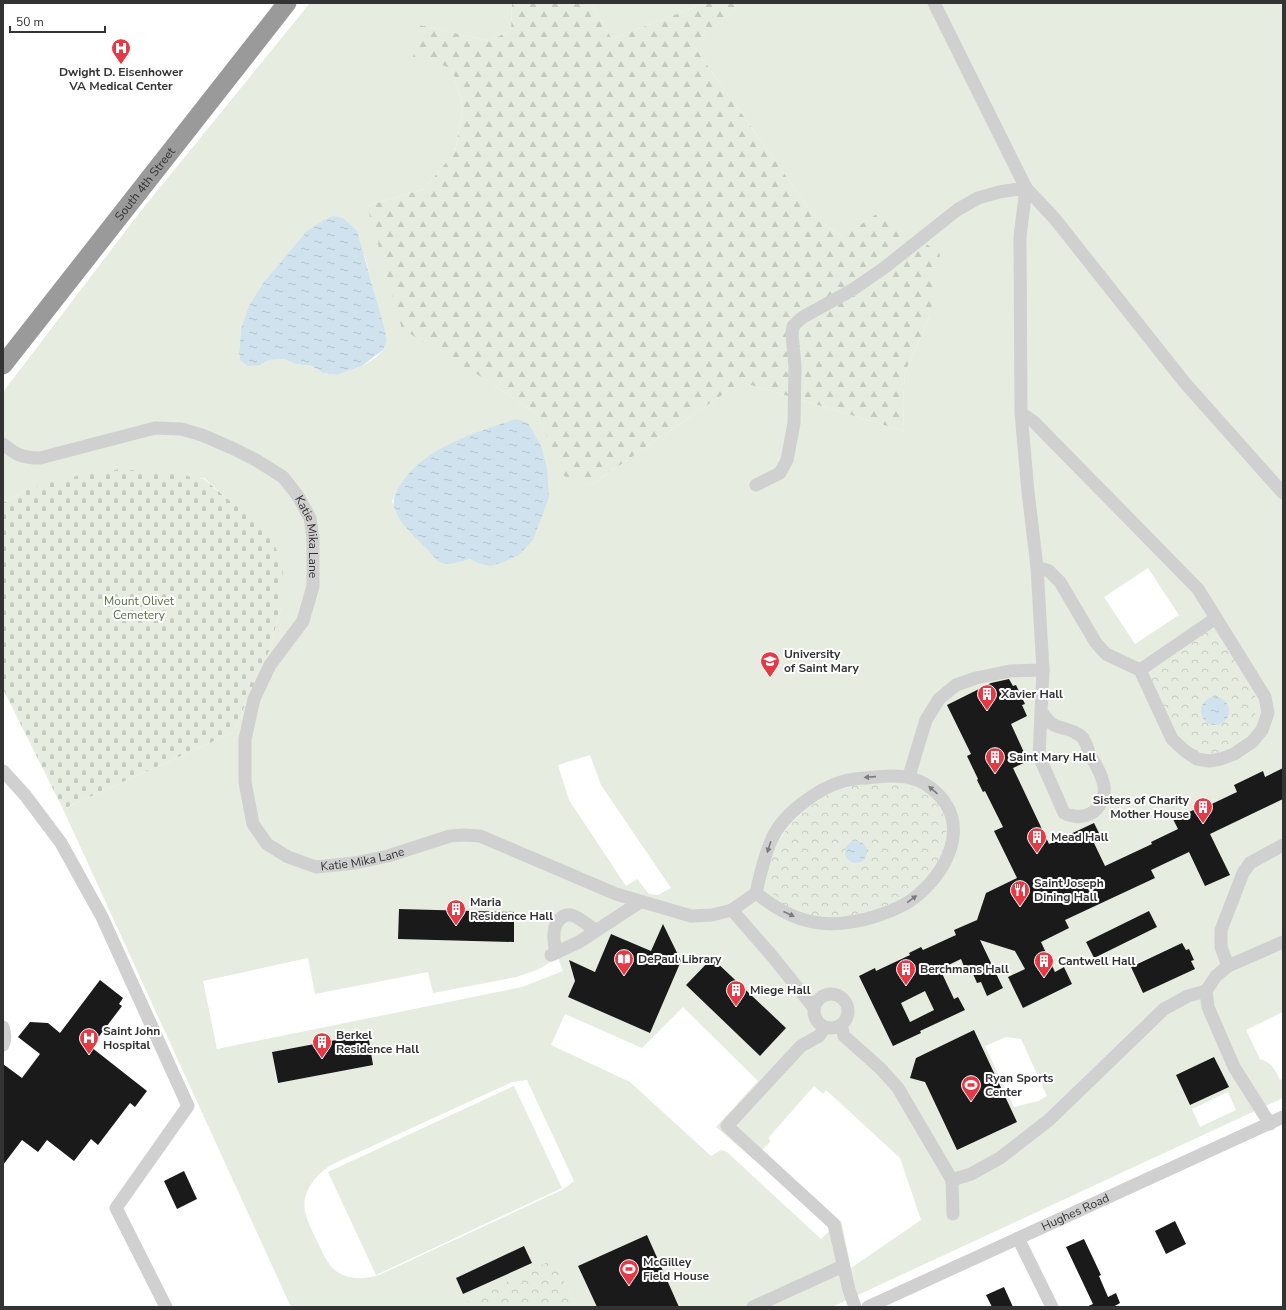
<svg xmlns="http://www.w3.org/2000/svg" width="1286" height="1310" viewBox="0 0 1286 1310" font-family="'Nunito Sans',sans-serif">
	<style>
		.grass { fill: #e6ecdf; fill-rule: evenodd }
		.forest { fill: url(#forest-firs) }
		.cemetery { fill: url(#cemetery-stones) }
		.park { fill: url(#park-crowns) }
		.water { fill: url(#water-ripples) }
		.building { fill: #1a1a1a; fill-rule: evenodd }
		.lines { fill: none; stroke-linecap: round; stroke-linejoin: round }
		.minor { stroke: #d0d0d0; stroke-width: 13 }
		.highway { stroke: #9a9a9a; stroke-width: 19 }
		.oneway { fill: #7a7a7a }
		.labels { text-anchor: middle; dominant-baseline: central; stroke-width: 4; stroke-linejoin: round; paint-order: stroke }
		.poi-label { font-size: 12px; font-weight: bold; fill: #333; stroke: #fff; text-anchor: start }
		.street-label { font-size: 12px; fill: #333; stroke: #fff }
		.park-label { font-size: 12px; fill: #56703f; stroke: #fff }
	</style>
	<defs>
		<pattern id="forest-firs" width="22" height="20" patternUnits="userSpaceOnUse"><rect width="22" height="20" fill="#e6ecdf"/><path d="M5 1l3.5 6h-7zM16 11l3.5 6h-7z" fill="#c6cbc0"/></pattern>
		<pattern id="cemetery-stones" width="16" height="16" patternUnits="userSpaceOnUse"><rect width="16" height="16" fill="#e6ecdf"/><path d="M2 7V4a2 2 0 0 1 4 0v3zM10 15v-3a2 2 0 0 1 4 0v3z" fill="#c6cbc0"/></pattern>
		<pattern id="park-crowns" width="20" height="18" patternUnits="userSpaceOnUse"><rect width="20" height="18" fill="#e6ecdf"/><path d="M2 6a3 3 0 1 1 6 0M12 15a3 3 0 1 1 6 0" fill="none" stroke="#c6cbc0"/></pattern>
		<pattern id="water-ripples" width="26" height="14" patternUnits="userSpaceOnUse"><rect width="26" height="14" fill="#cfe2ee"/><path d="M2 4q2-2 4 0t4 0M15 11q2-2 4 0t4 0" fill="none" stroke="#b2c2cd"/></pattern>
	</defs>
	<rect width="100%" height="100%" fill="#fff"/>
	<path class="grass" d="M310 3H512L511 30 489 41 420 25 452 68 463 108 455 152 424 189 367 206 488 381 537 414 564 475 591 485 741 382 904 431 903 405 905 372 930 316 843 237 816 218 692 44 736 10 735 3H1283V1012L1246 1030 1260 1059C1271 1062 1275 1069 1280 1080L1283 1078V1098L832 1307H679L647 1235 578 1266 597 1307H576L554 1260 456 1307H291L63 809 234 732 245 705 269 651 281 608 229 500 204 478 26 490 3 503V392L140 212ZM364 254 387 341 383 350 375 358 362 366 337 375 323 373 312 366 295 364 284 359 270 360 260 365 240 359 239 353 241 329ZM496 426 477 563 470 559 457 563 439 561 430 551 392 502C408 457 456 441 496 426ZM1148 568 1179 615 1135 644 1104 597ZM1160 697 1256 709C1254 721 1251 729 1243 737L1163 707ZM590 755 601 785 671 888 658 895 649 894 637 879 626 886 569 800 558 765ZM849 786 906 896 886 906 777 899C752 868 784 826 811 806 823 797 835 791 849 786ZM399 910 514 912V942L398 939ZM1149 912 1157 927 1093 958 1086 942ZM663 925 650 1033 568 997 575 981 569 961 595 972 611 934 651 951ZM1182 943 1186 950 1189 949 1194 960 1191 961 1194 969 1143 993 1131 966ZM308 958 315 994 428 972 433 993 516 977 537 970 558 958 563 971 522 987 217 1049 203 981ZM712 958 786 1028 760 1056 686 985ZM1048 958 1055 972 1064 967 1072 984 1023 1008 1016 973ZM683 1007 758 1081 716 1127 753 1159 770 1142 769 1137 814 1086 823 1094 826 1090 900 1158 921 1220 851 1268 841 1220 821 1239 727 1152 721 1150 711 1156 630 1082 551 1045 565 1014 642 1048ZM974 1030 1017 1122 957 1150 925 1082 910 1077 916 1058ZM368 1034 373 1065 277 1083 272 1052ZM1006 1037 1021 1039 1047 1096 1038 1101 1014 1107 985 1046ZM1214 1057 1228 1087 1190 1105 1176 1075ZM527 1080 574 1181 562 1190 379 1275C368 1278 355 1280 343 1275 330 1270 324 1256 319 1245 314 1234 307 1222 305 1211 301 1191 318 1172 333 1164L512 1082ZM1228 1092 1236 1110 1200 1127 1192 1109ZM524 1246 532 1263 463 1294 456 1278Z
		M591 3H705L612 39Z
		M514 1086 562 1188 376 1275 328 1172Z"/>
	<path class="forest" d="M512 3H591L612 39 705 3H735L736 10 692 44 816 218 843 237 881 211 940 254 930 316 905 372 903 405 904 431 741 382 591 485 564 476 537 414 488 381 402 329 367 206 424 189 455 152 463 108 452 68 413 58 420 25 489 41 511 30Z"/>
	<path class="cemetery" d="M120 469 180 475 204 479 229 500 267 529 283 564 281 608 269 651 245 705 234 732 63 809 3 689V503L26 490 66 478Z"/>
	<path class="park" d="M1213 630 1217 631 1254 688 1255 694 1256 709 1255 716 1250 730 1243 737 1241 743 1222 753 1206 755 1193 751C1191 742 1182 739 1177 732 1169 722 1164 709 1160 697L1154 695 1150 679 1155 667 1207 631Z
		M873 783C887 783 901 783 915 789 956 806 953 847 927 876 924 881 920 886 915 890 899 902 862 918 843 918 835 918 826 917 818 917 800 916 778 907 771 890 755 855 799 811 827 795 841 787 857 785 873 783Z
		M554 1259 576 1307H456Z"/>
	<path class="water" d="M333 216 343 218 357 231 384 327 387 341 383 350 362 366 337 375 323 373 312 366 295 364 284 359 270 360 260 365 248 366 240 360 239 353 241 329 249 306 264 282 307 231 324 220Z
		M516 419 528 423 541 446 547 468 549 497 533 540 519 555 503 562 491 566 477 563 470 559C461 562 449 566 440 562 435 559 431 553 427 549 415 537 387 513 395 495 414 450 474 433 516 419Z
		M1201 711a14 14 0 1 1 28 0a14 14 0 1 1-28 0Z
		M845 852a11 11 0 1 1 22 0a11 11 0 1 1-22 0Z"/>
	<path class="building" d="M1009 679 1013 686 1016 685 1025 704 1022 705 1027 716 1011 724 1028 761 1013 768 1049 844 1094 823 1102 839 1094 843 1105 866 1152 844 1151 842 1178 829 1173 819 1198 808 1199 810 1237 792 1234 785 1263 771 1265 777 1283 768V799L1210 834 1230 875 1205 886 1189 852 1151 870 1155 878 1065 920 1069 928 1041 942 1055 972 1064 967 1072 984 1023 1008 1008 977 1025 969 1015 951 980 940 1003 988 987 996 981 982 977 983 970 967 965 969 961 959 940 969 954 999 958 997 965 1010 920 1031 921 1033 893 1046 859 976 875 968 876 971 910 955 909 953 921 947 923 950 956 935 954 930 977 920 986 893 1017 878 994 831 1003 827 985 791 983 792 977 780 978 779 967 756 971 754 947 705 991 683ZM925 991 934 1010 910 1022 901 1003Z
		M399 909 514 912V942L398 939Z
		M1149 911 1157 927 1094 958 1086 942Z
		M663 924 681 961 650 1033 568 997 575 981 569 960 595 972 611 934 651 951Z
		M1182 943 1186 950 1189 949 1194 960 1191 961 1195 969 1143 993 1131 967Z
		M712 958 786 1028 760 1056 686 985Z
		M100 980 123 998 119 1004 122 1006 91 1047 147 1091 135 1107 130 1103 98 1145 91 1139 74 1161 47 1140 38 1152 22 1140 3 1165V1064L22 1078 40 1054 18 1037 30 1022 48 1023 60 1033Z
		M974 1030 1017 1122 957 1150 925 1082 910 1078 916 1058Z
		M368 1034 373 1065 278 1083 272 1052Z
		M1214 1057 1229 1087 1190 1105 1176 1075Z
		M184 1171 197 1199 177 1209 164 1181Z
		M1175 1221 1186 1244 1166 1254 1155 1231Z
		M647 1235 679 1307H597L578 1266Z
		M1084 1239 1101 1275 1099 1276 1108 1297 1116 1293 1120 1303 1113 1307H1086L1093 1304 1066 1247Z
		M524 1246 532 1263 463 1294 456 1278Z
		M1004 1287 1013 1307H992L986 1295Z"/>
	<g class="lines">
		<g class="minor">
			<path d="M934 3 1026 188 1055 219 1185 383 1283 493"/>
			<path id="s1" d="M3 444C17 455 22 458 40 458L155 428 181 429 202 435 232 448 256 460 283 477 298 496 310 518 313 538V586L303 621 270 665 254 699 245 739V782L253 824 267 844 288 857 316 867 355 863 388 856 450 836 464 835 480 836 616 894 691 916 712 915 732 910 756 893C760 875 764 857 771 841 781 815 818 788 844 781 854 778 866 778 876 777 896 775 914 775 931 788 975 822 947 875 910 901 900 908 888 912 877 916 828 931 796 925 756 893"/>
			<path d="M756 485 780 473 787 460 794 423 795 366 792 335 793 326 803 317 852 290 884 268 957 210 978 198 999 192 1026 188 1020 237 1021 413 1034 422 1198 589 1265 697 1268 713 1262 730 1252 742 1234 754 1221 759 1209 761 1197 759 1185 751 1172 739 1140 670 1106 654 1096 643 1060 582 1049 571 1037 567 1028 492 1021 413"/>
			<path d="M1140 670 1216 618"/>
			<path d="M1041 711C1055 734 1063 723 1081 736 1085 739 1088 749 1090 755 1095 763 1101 773 1103 782 1107 794 1101 808 1090 814 1081 818 1072 817 1064 813L1039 756 1043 670"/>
			<path d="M3 771 25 795 61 843 102 917 188 1106 116 1208 166 1307"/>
			<path d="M909 776 926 720 939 699 956 685 976 678 1010 671 1043 670 1037 567"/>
			<path d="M732 910 772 956 814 1008"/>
			<path d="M555 953C556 946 553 940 554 934 554 929 556 923 560 919 571 907 585 924 595 930"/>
			<path d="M551 955 579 942 640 902"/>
			<path d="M1228 966 1221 947V930L1243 873 1250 863 1283 845"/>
			<circle cx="831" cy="1011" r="17"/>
			<path d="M841 1025 844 1036 880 1068 898 1088 952 1180 953 1214"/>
			<path d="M3 1027C5 1033 6 1039 3 1045"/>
			<path d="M825 1027 819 1036 801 1046 727 1126 834 1224 849 1290 855 1307"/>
			<path d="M1270 1124 1234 1067 1208 1007 1206 991 1216 976 1228 966 1283 942"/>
			<path d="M952 1180 971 1174 1000 1158 1049 1120 1164 1009 1188 996 1206 991"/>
			<path d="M1018 1238 1052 1307"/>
			<path d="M753 1307 843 1266"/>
			<path id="s2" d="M868 1307 1283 1117"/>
		</g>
		<path class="highway" id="s3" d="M3 365 287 3"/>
	</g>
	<defs><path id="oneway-solid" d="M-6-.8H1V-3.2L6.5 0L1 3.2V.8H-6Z"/></defs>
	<g class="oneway">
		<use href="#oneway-solid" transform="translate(870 777) rotate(176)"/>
		<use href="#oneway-solid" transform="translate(933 790) rotate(-139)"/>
		<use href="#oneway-solid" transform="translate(769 847) rotate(108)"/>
		<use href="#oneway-solid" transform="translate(912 899) rotate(-36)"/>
		<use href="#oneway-solid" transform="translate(789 914) rotate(24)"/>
	</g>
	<defs>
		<g id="hospital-pin" transform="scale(1)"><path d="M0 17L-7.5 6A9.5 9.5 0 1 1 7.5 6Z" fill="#e63946" stroke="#fff"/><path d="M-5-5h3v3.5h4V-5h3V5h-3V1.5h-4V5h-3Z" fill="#fff"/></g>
		<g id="university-pin" transform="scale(1)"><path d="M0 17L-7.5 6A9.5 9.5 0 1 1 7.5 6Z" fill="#e63946" stroke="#fff"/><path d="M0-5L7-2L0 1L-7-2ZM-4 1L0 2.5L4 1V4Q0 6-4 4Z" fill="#fff"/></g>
		<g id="building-pin" transform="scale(1)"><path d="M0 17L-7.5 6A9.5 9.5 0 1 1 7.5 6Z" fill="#e63946" stroke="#fff"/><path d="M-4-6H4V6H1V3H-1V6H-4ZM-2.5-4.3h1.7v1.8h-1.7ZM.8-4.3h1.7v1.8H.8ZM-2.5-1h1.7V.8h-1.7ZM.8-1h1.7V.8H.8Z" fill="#fff"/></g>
		<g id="restaurant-pin" transform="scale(1)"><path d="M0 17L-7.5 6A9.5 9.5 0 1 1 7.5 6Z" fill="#e63946" stroke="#fff"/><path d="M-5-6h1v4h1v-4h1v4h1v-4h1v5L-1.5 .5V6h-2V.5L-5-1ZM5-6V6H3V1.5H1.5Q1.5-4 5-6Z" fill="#fff"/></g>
		<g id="library-pin" transform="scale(1)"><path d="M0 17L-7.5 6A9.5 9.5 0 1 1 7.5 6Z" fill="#e63946" stroke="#fff"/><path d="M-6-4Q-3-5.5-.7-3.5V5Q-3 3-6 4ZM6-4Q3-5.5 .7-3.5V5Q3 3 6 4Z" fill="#fff"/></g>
		<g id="stadium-pin" transform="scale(1)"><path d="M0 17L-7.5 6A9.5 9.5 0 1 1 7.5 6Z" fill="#e63946" stroke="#fff"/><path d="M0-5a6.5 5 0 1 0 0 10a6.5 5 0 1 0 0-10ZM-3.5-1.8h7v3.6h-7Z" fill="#fff"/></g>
	</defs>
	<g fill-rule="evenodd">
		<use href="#hospital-pin" x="121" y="48"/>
		<use href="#university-pin" x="770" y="661"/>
		<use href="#building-pin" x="987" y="694"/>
		<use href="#building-pin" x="995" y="757"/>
		<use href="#building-pin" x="1203" y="807"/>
		<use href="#building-pin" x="1037" y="837"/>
		<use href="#restaurant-pin" x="1020" y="890"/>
		<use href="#building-pin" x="456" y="909"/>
		<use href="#library-pin" x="624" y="959"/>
		<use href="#building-pin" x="1044" y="961"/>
		<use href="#building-pin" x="906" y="969"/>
		<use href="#building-pin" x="736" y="990"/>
		<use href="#hospital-pin" x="89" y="1038"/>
		<use href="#building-pin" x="322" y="1042"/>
		<use href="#stadium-pin" x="971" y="1085"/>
		<use href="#stadium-pin" x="629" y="1269"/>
	</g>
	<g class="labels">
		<g class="poi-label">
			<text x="121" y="72" text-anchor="middle">Dwight D. Eisenhower<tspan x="121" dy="14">VA Medical Center</tspan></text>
			<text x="784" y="654">University<tspan x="784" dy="14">of Saint Mary</tspan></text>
			<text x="1001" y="694">Xavier Hall</text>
			<text x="1009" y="757">Saint Mary Hall</text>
			<text x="1189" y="800" text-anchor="end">Sisters of Charity<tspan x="1189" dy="14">Mother House</tspan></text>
			<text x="1051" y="837">Mead Hall</text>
			<text x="1034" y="883">Saint Joseph<tspan x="1034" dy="14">Dining Hall</tspan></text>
			<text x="470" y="902">Maria<tspan x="470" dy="14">Residence Hall</tspan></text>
			<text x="638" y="959">DePaul Library</text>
			<text x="1058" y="961">Cantwell Hall</text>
			<text x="920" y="969">Berchmans Hall</text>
			<text x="750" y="990">Miege Hall</text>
			<text x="103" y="1031">Saint John<tspan x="103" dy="14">Hospital</tspan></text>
			<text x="336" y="1035">Berkel<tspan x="336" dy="14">Residence Hall</tspan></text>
			<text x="985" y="1078">Ryan Sports<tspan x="985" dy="14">Center</tspan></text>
			<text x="643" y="1262">McGilley<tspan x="643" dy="14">Field House</tspan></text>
		</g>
		<g class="street-label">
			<text stroke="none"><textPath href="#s3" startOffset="230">South 4th Street</textPath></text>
			<text stroke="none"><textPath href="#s1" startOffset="366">Katie Mika Lane</textPath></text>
			<text stroke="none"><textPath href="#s1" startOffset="798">Katie Mika Lane</textPath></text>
			<text stroke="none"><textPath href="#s2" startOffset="228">Hughes Road</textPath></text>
		</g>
		<g class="park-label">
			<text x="139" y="601">Mount Olivet<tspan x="139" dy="14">Cemetery</tspan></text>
		</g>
	</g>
	<rect width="1286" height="1310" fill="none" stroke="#333333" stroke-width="8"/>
	<path d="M10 26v6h95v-6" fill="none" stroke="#333333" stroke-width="2"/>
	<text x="16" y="26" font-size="12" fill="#333333" stroke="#ffffff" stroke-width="3" paint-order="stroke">50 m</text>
</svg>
